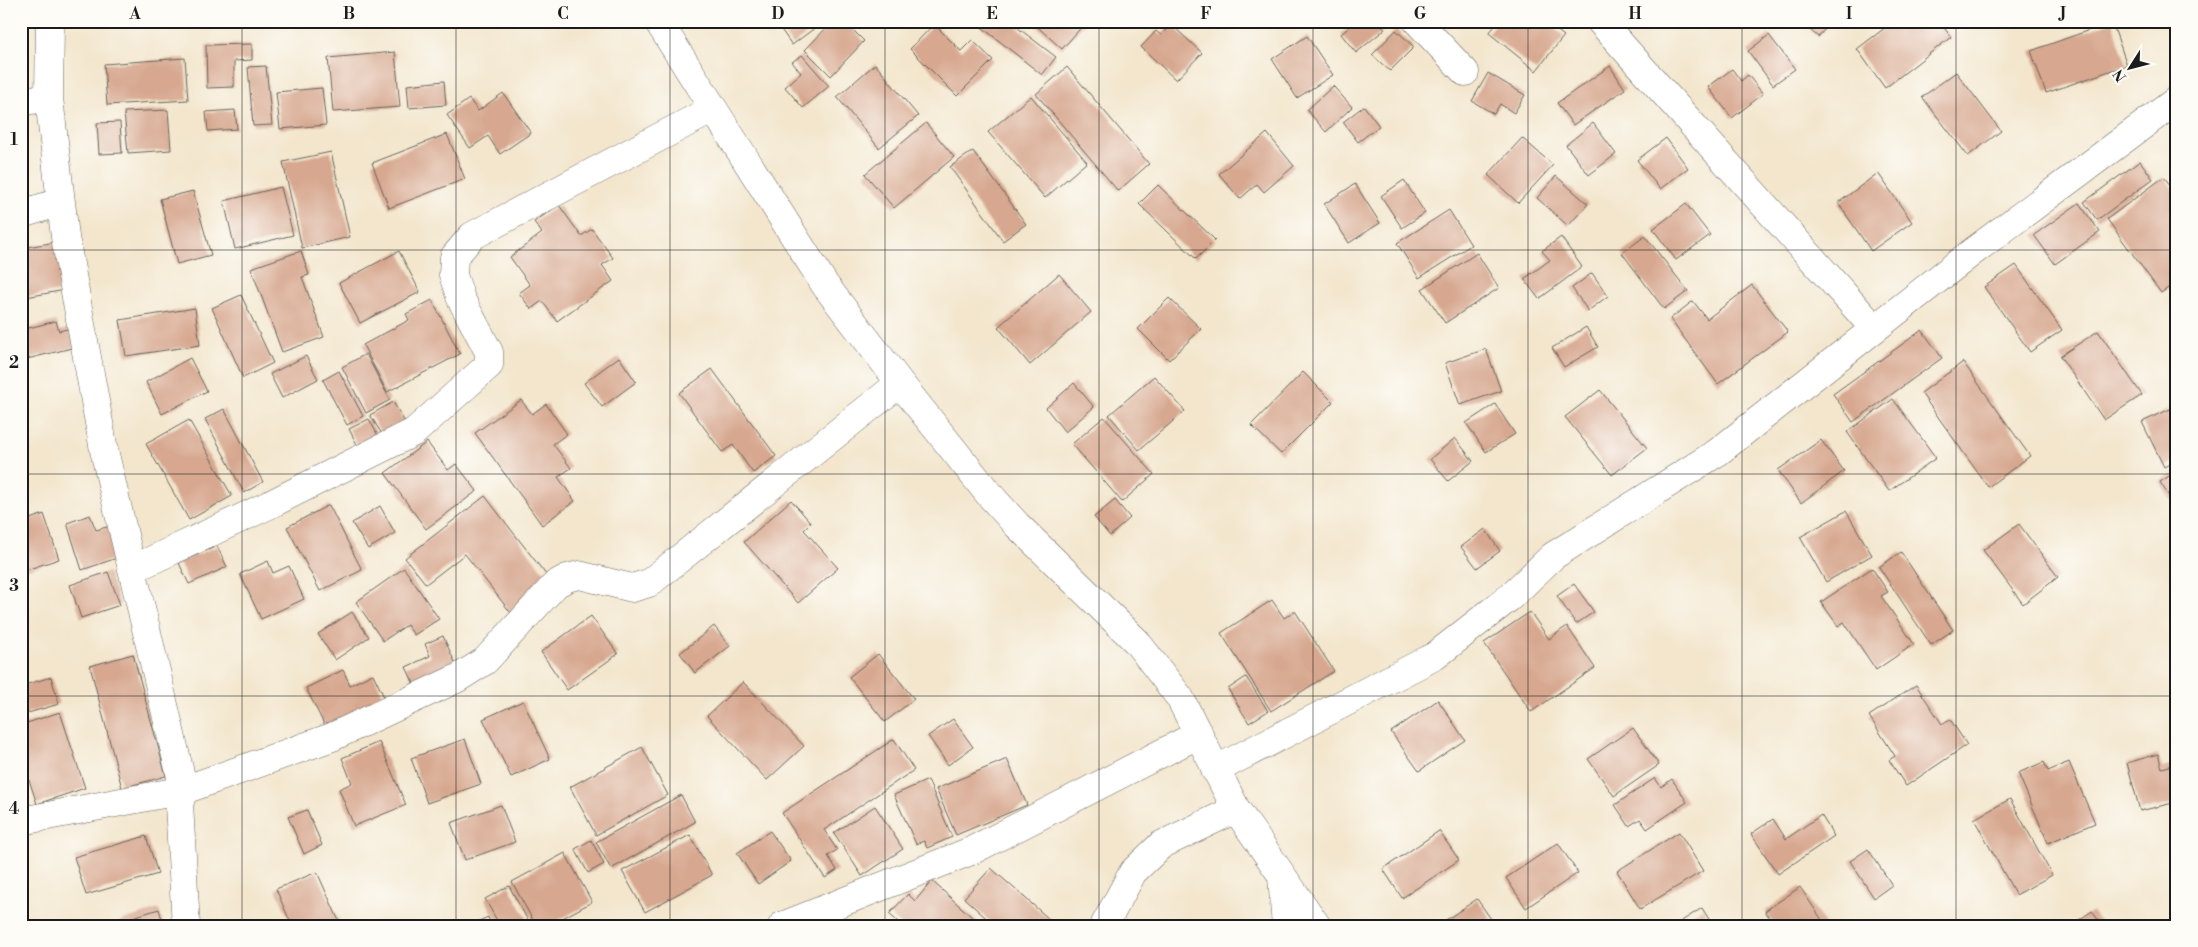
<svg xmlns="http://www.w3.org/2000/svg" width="2198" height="947" viewBox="0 0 2198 947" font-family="'Libre Bodoni',serif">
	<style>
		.building { fill: #d7a78f }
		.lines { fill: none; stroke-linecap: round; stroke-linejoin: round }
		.minor-casing { stroke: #67635a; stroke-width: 29 }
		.minor { stroke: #fff; stroke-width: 28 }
		.grid { fill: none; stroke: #1c1c1c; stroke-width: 1; stroke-opacity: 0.55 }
		.neatline { fill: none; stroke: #1c1c1c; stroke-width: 2 }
		.grid-label { font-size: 16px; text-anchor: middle; font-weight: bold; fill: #1c1c1c }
	</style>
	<rect width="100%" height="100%" fill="#fdfcf7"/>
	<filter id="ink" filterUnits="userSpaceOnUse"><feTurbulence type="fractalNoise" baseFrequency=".02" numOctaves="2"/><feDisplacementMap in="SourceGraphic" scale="10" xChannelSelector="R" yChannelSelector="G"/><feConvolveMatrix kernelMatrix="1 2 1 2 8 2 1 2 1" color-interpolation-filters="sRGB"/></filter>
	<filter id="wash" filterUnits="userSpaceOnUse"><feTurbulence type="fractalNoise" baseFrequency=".0096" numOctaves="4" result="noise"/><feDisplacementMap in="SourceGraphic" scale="20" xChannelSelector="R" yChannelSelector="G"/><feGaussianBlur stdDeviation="1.12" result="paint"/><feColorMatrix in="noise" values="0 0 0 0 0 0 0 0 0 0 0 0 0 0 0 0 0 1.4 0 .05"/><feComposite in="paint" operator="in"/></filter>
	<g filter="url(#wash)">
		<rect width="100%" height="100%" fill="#f3e6cd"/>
		<g id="blocks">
			<path class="building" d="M775 21H824L792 45Z
				M833 21H844L864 41 831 76 805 50Z
				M974 21H1009L1056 57 1042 75Z
				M1031 21H1087L1062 49Z
				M1357 21H1378L1385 29 1356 53 1341 34Z
				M1499 21H1545L1564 36 1536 71 1489 33Z
				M1800 21H1832L1818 37Z
				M1894 21H1939L1951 37 1885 88 1857 49Z
				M2112 22 2127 65 2046 93 2031 51Z
				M934 24 961 51 972 40 993 60 957 96 910 49Z
				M1171 24 1202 53 1176 80 1141 47 1156 31 1161 35Z
				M1396 30 1414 47 1390 71 1372 55Z
				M1769 35 1795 69 1773 85 1748 51Z
				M1307 36 1333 75 1297 98 1272 59Z
				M252 44V60L234 61V87L207 88 206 45Z
				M395 52 400 107 333 112 328 58Z
				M802 55 829 86 803 108 785 87 801 73 792 62Z
				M185 58 188 100 107 105 104 64Z
				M875 64 918 116 879 148 837 97Z
				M266 66 272 125 253 126 248 67Z
				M1610 66 1625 89 1573 125 1557 103Z
				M1067 67 1149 164 1118 191 1036 94Z
				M1732 69 1741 81 1748 75 1763 94 1732 118 1708 87Z
				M1956 72 2001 131 1968 156 1922 97Z
				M1488 73 1525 95 1514 113 1500 104 1494 114 1472 101Z
				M444 81 446 105 409 108 407 85Z
				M1333 86 1352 107 1326 132 1307 110Z
				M322 88 326 125 280 129 276 92Z
				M503 93 531 133 500 154 488 136 470 148 447 115 469 99 478 111Z
				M1031 96 1087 162 1045 198 988 132Z
				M1364 106 1379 126 1358 142 1343 122Z
				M168 110 171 150 128 153 124 112Z
				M235 110 237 129 208 131 206 112Z
				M120 122 122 153 99 154 97 123Z
				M926 123 954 157 894 208 865 174Z
				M1593 123 1616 154 1589 175 1566 145Z
				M1267 133 1294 166 1264 192 1257 184 1240 199 1219 174Z
				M447 134 465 179 389 208 372 163Z
				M1522 138 1553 165 1518 203 1488 175Z
				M1666 138 1688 168 1660 189 1637 160Z
				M973 151 1026 224 1003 241 950 167Z
				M331 152 350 237 302 248 283 162Z
				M2140 161 2153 179 2097 220 2084 202Z
				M1878 173 1912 222 1871 251 1838 203Z
				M1556 176 1588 204 1568 226 1537 198Z
				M2164 177 2177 194V207L2170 212 2177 222V267L2168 274 2175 283 2161 293 2107 219Z
				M1404 180 1425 213 1402 228 1381 196Z
				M1355 184 1380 223 1349 243 1324 204Z
				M1158 185 1215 240 1196 259 1139 204Z
				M281 187 293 235 235 249 224 201Z
				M193 191 211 255 177 264 160 199Z
				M2079 203 2100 232 2055 264 2034 235Z
				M1686 204 1710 235 1676 260 1653 229Z
				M559 205 581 236 592 229 613 258 602 265 613 281 557 321 542 301 531 309 519 293 530 285 510 257 542 233 534 222Z
				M1449 210 1471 245 1419 278 1397 243Z
				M1645 236 1688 291 1664 309 1622 253Z
				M1561 237 1582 267 1539 299 1524 279 1550 260 1542 251Z
				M56 242 65 290 21 298V248Z
				M301 251 309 275 302 277 324 337 282 352 251 268Z
				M399 251 420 292 360 323 339 283Z
				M1477 253 1499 288 1445 323 1422 289Z
				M2016 265 2062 330 2030 352 1984 287Z
				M1592 273 1608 296 1588 311 1572 288Z
				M1059 274 1091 312 1030 365 998 327Z
				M1752 285 1788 332 1718 384 1670 319 1693 301 1707 319Z
				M241 295 273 363 243 378 212 308Z
				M1169 298 1201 329 1169 360 1138 329Z
				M432 300 460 354 387 392 363 345 409 320 406 314Z
				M195 308 200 345 126 356 120 320Z
				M56 321 59 331 75 327 80 346 27 359 21 330Z
				M1586 327 1598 347 1564 367 1552 348Z
				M1922 330 1942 358 1853 422 1833 394Z
				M2098 331 2142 395 2104 420 2060 356Z
				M1486 349 1501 391 1460 405 1445 363Z
				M366 354 390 400 366 413 342 367Z
				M306 356 318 379 282 398 270 374Z
				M619 357 636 382 602 407 584 383Z
				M190 358 207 391 162 414 146 382Z
				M1963 362 2030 456 1988 487 1921 393Z
				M712 369 776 456 753 473 733 445 722 452 679 393Z
				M339 371 363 416 347 425 323 380Z
				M1303 372 1333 402 1281 454 1251 425Z
				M1154 376 1185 411 1139 450 1109 415Z
				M1074 383 1094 407 1065 432 1046 408Z
				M1600 390 1647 448 1612 475 1565 417Z
				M1893 399 1936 458 1889 491 1847 432Z
				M521 400 532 414 546 404 567 434 553 444 571 468 558 477 575 501 542 525 475 433Z
				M393 402 409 429 387 442 370 415Z
				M1495 404 1515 434 1486 452 1466 423Z
				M2177 406V460L2164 467 2142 422Z
				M224 409 263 482 244 493 205 419Z
				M1104 417 1154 474 1122 502 1072 444Z
				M369 419 382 443 362 454 349 429Z
				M189 420 232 496 189 520 146 444Z
				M1455 438 1473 461 1448 481 1430 459Z
				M1821 440 1844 471 1801 503 1778 470Z
				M427 442 448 470 456 464 477 491 426 529 385 473Z
				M2177 471V509L2160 482Z
				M485 496 554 585 514 617 465 554 426 584 405 558Z
				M791 500 811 523 804 530 838 568 798 603 744 542Z
				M1115 500 1130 518 1110 536 1094 517Z
				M329 505 362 570 320 591 287 527Z
				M380 506 395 533 368 549 352 523Z
				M1846 511 1872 555 1826 582 1800 537Z
				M44 514 59 559 23 571 21 566V522Z
				M90 515 96 530 110 526 120 557 82 570 67 523Z
				M2019 524 2058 577 2023 604 1983 550Z
				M1485 529 1500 551 1477 568 1461 547Z
				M217 546 227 567 189 584 179 563Z
				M1901 552 1953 630 1931 645 1879 567Z
				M268 561 273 573 289 566 304 599 261 619 240 574Z
				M404 568 439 619 414 635 407 625 383 641 356 602Z
				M1872 568 1888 592 1881 596 1914 644 1876 670 1844 622 1838 626 1821 602Z
				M108 572 120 605 81 618 70 585Z
				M1574 584 1594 612 1576 624 1557 596Z
				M1272 600 1284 618 1295 611 1334 671 1271 711 1221 633Z
				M352 612 369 637 335 660 318 634Z
				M1530 612 1549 639 1567 626 1595 668 1531 712 1484 643Z
				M591 616 618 654 567 690 541 652Z
				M714 626 730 646 695 673 680 653Z
				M443 636 457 667 415 686 406 667 430 656 425 644Z
				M133 654 166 776 122 788 90 666Z
				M878 654 914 699 885 722 849 677Z
				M343 670 350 685 373 674 385 699 326 728 306 688Z
				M51 677 59 704 21 715V686Z
				M1246 677 1268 711 1249 723 1228 689Z
				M743 682 804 746 767 780 707 716Z
				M1916 685 1942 724 1950 719 1967 745 1906 786 1889 760 1895 756 1869 716Z
				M1438 700 1465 740 1419 771 1391 732Z
				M523 701 550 759 511 777 483 719Z
				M60 712 85 788 37 804 21 756V725Z
				M953 719 973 747 948 765 928 736Z
				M1633 728 1659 765 1614 796 1588 759Z
				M465 739 481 784 427 803 411 758Z
				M894 739 914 770 824 830 837 850 828 856 837 870 825 878 782 813Z
				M379 742 406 805 354 826 339 789 352 783 342 758Z
				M642 747 668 795 596 835 570 787Z
				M2158 754 2162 768 2177 764V802L2140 811 2127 763Z
				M1007 759 1027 805 956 835 936 789Z
				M2044 762 2048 771 2069 762 2095 823 2048 843 2018 773Z
				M1655 778 1661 787 1672 779 1687 802 1647 829 1640 819 1629 826 1615 805Z
				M928 780 952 837 927 848 924 841 916 844 894 795Z
				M681 795 695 822 611 869 596 842Z
				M2010 799 2052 875 2016 895 1974 819Z
				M501 805 515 842 465 860 451 823Z
				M875 806 903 849 862 876 834 833Z
				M307 810 322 845 304 854 288 817Z
				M1821 815 1834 836 1778 874 1751 834 1773 819 1786 839Z
				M770 831 791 861 758 884 737 853Z
				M1439 831 1459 860 1402 898 1383 869Z
				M1679 832 1703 871 1640 909 1617 871Z
				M690 835 712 875 645 912 622 871Z
				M146 836 158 874 86 895 74 857Z
				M591 840 604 864 588 873 575 849Z
				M1558 843 1578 873 1526 908 1506 878Z
				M1868 849 1892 885 1874 898 1850 861Z
				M565 853 592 902 548 926H536L512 882Z
				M991 868 1057 926H995L964 898Z
				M317 872 339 921 327 926H292L276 889Z
				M932 881 982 926H903L889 914 908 894 915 901Z
				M509 886 531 926H500L485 899Z
				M1800 887 1826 926H1775L1765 911Z
				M1477 899 1496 926H1446L1443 922Z
				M1702 908 1713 926H1674Z
				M159 909 164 926H121L120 921Z
				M2092 911 2102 926H2070Z
				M488 917 491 926H468Z"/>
		</g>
	</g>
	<g filter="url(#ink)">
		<use href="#blocks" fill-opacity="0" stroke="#67635a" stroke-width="1"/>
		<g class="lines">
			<g class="minor-casing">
				<path id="minor" d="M50 21 49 98 65 237 104 450 184 790 179 804 186 926
					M658 21 825 285 900 383 988 493 1017 525 1136 641 1180 698 1236 809 1317 926
					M1417 21 1465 72
					M1600 21 1874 328
					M21 101 49 98
					M21 214 61 202
					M133 569 271 504 414 432 489 365V352L461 299 453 275 454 257 472 236 713 109
					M1215 770 1435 656 1510 597 1553 556 1718 452 1971 253 2177 100
					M21 821 184 790 332 737 458 678 485 661 556 584 567 578 579 575 632 588 649 583 900 383
					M1282 877 1286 926
					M782 926 971 851 1199 734
					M1104 926 1133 872 1161 845 1236 809"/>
			</g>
			<use href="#minor" class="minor"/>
		</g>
	</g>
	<path class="grid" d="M242 21V926M456 21V926M670 21V926M885 21V926M1099 21V926M1313 21V926M1528 21V926M1742 21V926M1956 21V926M21 250H2177M21 474H2177M21 696H2177"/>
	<rect width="2198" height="947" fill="none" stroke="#fdfcf7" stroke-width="55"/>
	<g transform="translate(2130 68) rotate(234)" stroke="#fdfcf7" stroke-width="4" paint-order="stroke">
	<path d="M0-4L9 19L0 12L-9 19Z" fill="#1c1c1c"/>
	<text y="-8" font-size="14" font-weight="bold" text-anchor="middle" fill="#1c1c1c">N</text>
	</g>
	<rect x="28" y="28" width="2142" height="892" class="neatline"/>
	<g class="grid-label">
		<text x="135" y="19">A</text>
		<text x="349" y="19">B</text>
		<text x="563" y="19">C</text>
		<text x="778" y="19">D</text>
		<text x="992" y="19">E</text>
		<text x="1206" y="19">F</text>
		<text x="1420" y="19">G</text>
		<text x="1635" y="19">H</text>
		<text x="1849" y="19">I</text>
		<text x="2063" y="19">J</text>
		<text x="14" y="145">1</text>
		<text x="14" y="368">2</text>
		<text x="14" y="591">3</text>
		<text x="14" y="814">4</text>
	</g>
</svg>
